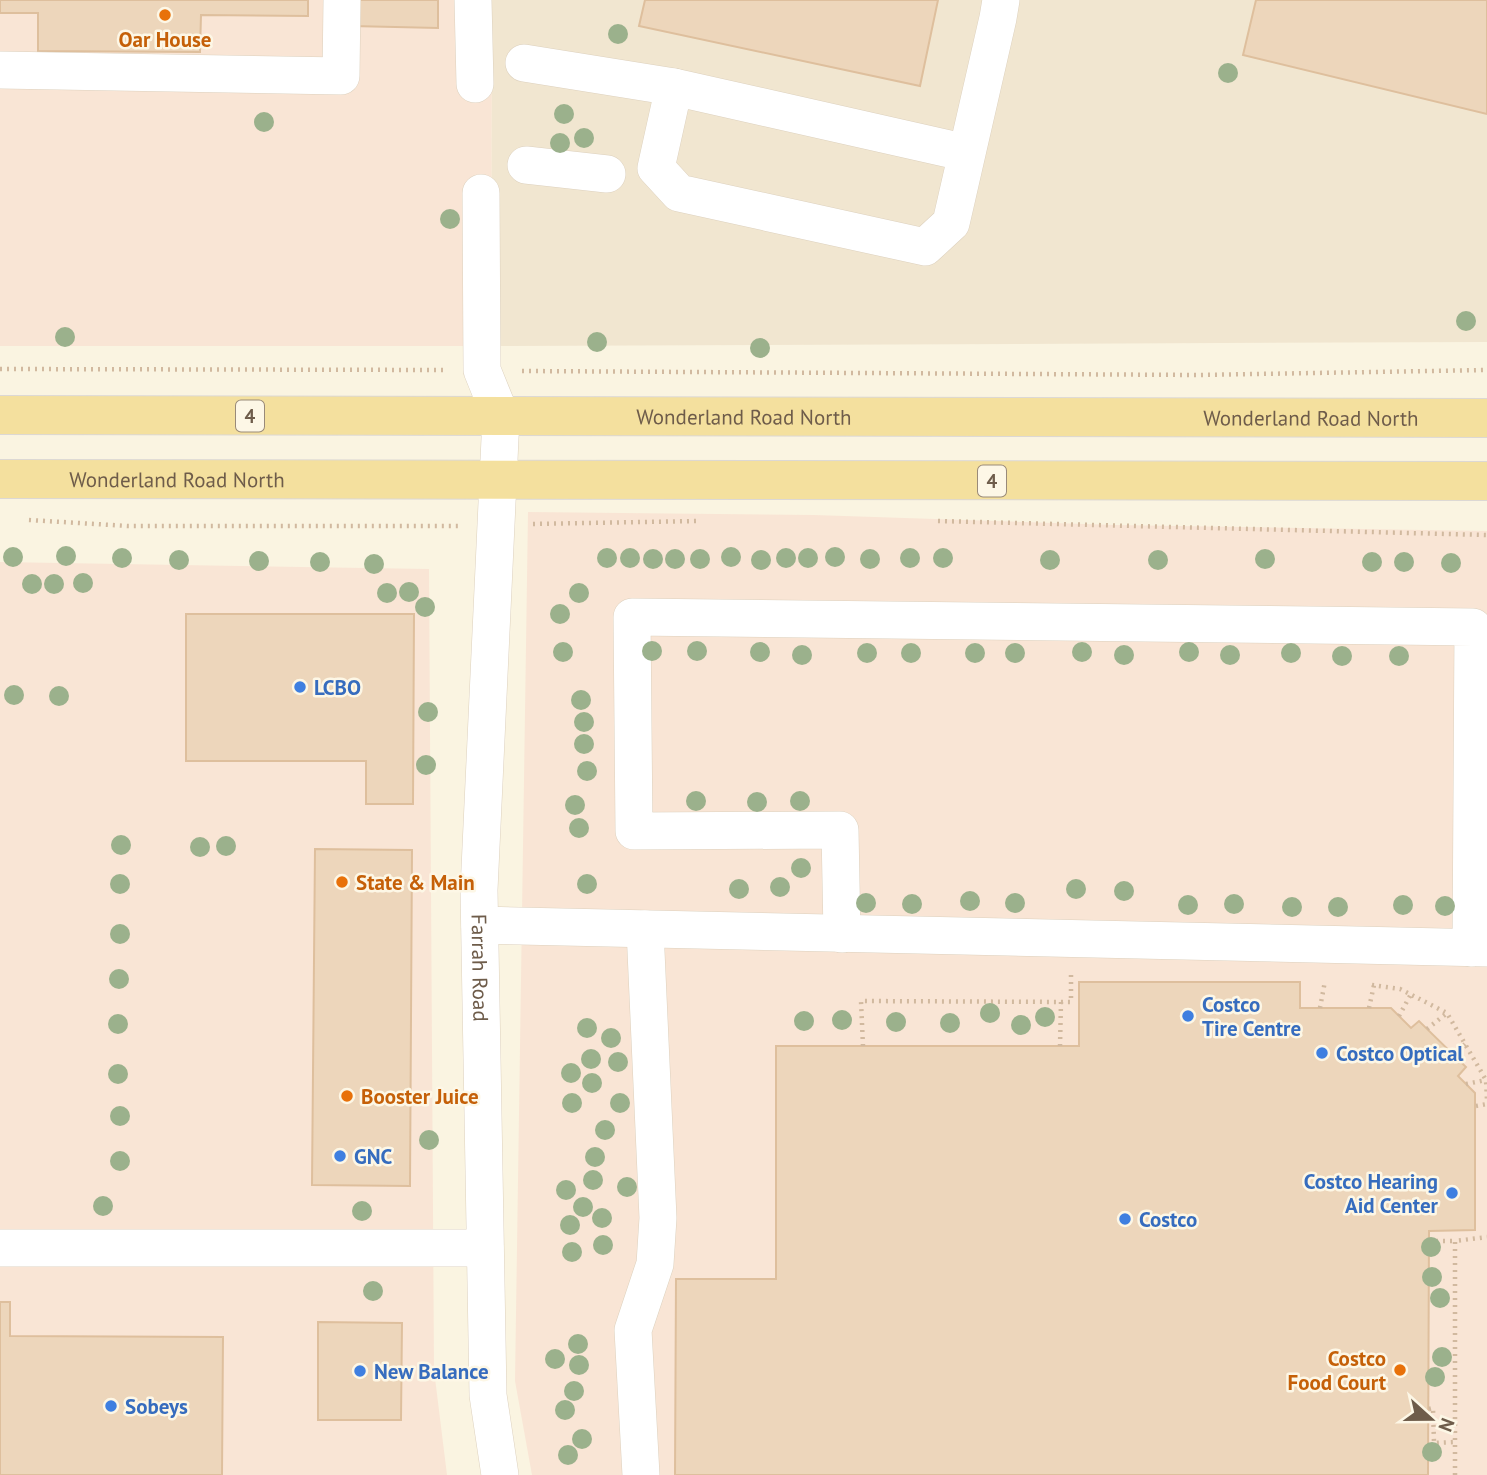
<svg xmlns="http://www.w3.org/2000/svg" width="1487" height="1475" viewBox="0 0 1487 1475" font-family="'PT Sans',sans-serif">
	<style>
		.residential { fill: #f1e6d0 }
		.commercial { fill: #f9e5d5 }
		.building { fill: #edd6bb; stroke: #debf9d; stroke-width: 2 }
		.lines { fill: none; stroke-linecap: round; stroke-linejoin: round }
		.minor-casing { stroke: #ddd1be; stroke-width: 38 }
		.major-casing { stroke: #dcd8d4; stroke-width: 40 }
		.path { stroke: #d1b99f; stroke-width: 4.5; stroke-dasharray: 2 5; stroke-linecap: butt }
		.minor { stroke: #fff; stroke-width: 37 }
		.major { stroke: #f4e09e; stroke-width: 38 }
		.tree { fill: #9bb18c }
		.food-dot { fill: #e8710a; stroke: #fdf7e6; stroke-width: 2.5 }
		.shop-dot { fill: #3f7fe0; stroke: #fdf7e6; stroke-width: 2.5 }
		.labels { text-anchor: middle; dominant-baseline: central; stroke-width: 5; stroke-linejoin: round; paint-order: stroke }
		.shield { fill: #fdf7e6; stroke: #998a79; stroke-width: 2 }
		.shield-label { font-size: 19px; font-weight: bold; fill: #6e5c4a }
		.food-label { font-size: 21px; font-weight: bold; fill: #c56008; stroke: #fdf7e6; text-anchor: start }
		.street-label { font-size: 21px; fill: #6e5c4a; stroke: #fdf7e6 }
		.shop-label { font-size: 21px; font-weight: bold; fill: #366cbe; stroke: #fdf7e6; text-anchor: start }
	</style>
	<rect width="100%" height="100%" fill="#faf4e1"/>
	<path class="residential" d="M492 0H1487V342L491 346Z"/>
	<path class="commercial" d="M0 0H492L491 346H0Z
		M528 512 814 515 1115 525 1487 531V1475H532L515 1381Z
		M0 562 429 569 434 1370 447 1475H0Z"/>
	<path class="building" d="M0 0H308V16L201 15 200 52 38 51V13H0Z
		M352 0H438V28L352 26Z
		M645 0H938L920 86 639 26Z
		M1256 0H1487V114L1243 55Z
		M186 614H414L413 804H366V761H186Z
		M315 849 412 850 410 1186 312 1185Z
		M1079 982H1300V1008H1391L1411 1028 1419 1021 1466 1067 1458 1076 1475 1093V1230L1429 1231 1428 1475H675L676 1279H776V1046H1079Z
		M0 1302H10V1336L223 1337 222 1475H0Z
		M318 1322 402 1323 401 1420H318Z"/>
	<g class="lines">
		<g class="minor-casing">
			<g id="minor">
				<path d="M473 0 475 84"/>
				<path d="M524 63 674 87"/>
				<path d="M0 70 341 76 342 0"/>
				<path d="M967 153 674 87 656 168 679 193 925 247 951 223 998 18 1001 0"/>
				<path d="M526 165 607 174"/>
				<path id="s1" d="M481 193 482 370 501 417 479 890 488 1395 500 1475"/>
				<path d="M480 925 1487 948"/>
				<path d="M842 934 840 830 634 831 632 617 1473 627 1471 948"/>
				<path d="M0 1248H485"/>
				<path d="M641 1475 633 1330 655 1264 658 1218 645 929"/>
			</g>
		</g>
		<g class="major-casing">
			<g id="major">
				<path id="s2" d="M0 415 1487 418"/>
				<path id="s3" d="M0 479 1487 481"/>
			</g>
		</g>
		<path class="path" d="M0 369 447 370
			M522 371 1199 375 1487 370
			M29 520 128 526H461
			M938 521 1487 535
			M533 524 699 521
			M1372 985 1400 989 1447 1013 1486 1080 1487 1100
			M1320 1008 1325 981
			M1369 1008 1374 985
			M1399 1016 1411 994
			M1427 1029 1447 1013
			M863 1046 861 1001 1071 1002V975
			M1060 1046 1061 1002
			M1454 1055 1465 1044
			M1466 1084 1486 1080
			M1476 1106 1487 1104
			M1429 1241H1455
			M1429 1409 1433 1408 1434 1443 1455 1442
			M1455 1475V1241L1487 1237"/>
		<use href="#minor" class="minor"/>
		<use href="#major" class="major"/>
	</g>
	<g class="tree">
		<circle cx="618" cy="34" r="10"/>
		<circle cx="1228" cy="73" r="10"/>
		<circle cx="564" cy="114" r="10"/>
		<circle cx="264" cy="122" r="10"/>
		<circle cx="584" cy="138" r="10"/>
		<circle cx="560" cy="143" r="10"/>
		<circle cx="450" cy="219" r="10"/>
		<circle cx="1466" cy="321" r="10"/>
		<circle cx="65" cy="337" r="10"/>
		<circle cx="597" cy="342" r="10"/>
		<circle cx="760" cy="348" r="10"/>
		<circle cx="66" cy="556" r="10"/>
		<circle cx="13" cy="557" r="10"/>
		<circle cx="731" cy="557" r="10"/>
		<circle cx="835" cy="557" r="10"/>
		<circle cx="122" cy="558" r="10"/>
		<circle cx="607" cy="558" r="10"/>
		<circle cx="630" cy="558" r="10"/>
		<circle cx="786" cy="558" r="10"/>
		<circle cx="808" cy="558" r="10"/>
		<circle cx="910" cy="558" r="10"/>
		<circle cx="943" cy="558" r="10"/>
		<circle cx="653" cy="559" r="10"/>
		<circle cx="675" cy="559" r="10"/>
		<circle cx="700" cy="559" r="10"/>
		<circle cx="870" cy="559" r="10"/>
		<circle cx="1265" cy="559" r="10"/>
		<circle cx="179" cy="560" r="10"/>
		<circle cx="761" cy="560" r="10"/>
		<circle cx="1050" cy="560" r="10"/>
		<circle cx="1158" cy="560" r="10"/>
		<circle cx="259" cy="561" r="10"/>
		<circle cx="320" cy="562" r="10"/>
		<circle cx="1372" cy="562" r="10"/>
		<circle cx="1404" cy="562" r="10"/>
		<circle cx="1451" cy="563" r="10"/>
		<circle cx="374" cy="564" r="10"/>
		<circle cx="83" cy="583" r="10"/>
		<circle cx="32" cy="584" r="10"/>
		<circle cx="54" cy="584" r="10"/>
		<circle cx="409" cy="592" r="10"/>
		<circle cx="387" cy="593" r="10"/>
		<circle cx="579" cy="593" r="10"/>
		<circle cx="425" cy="607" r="10"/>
		<circle cx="560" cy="614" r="10"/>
		<circle cx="652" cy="651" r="10"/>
		<circle cx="697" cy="651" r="10"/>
		<circle cx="563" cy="652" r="10"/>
		<circle cx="760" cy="652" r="10"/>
		<circle cx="1082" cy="652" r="10"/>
		<circle cx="1189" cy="652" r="10"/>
		<circle cx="867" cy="653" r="10"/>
		<circle cx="911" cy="653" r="10"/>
		<circle cx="975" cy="653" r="10"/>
		<circle cx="1015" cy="653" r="10"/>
		<circle cx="1291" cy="653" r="10"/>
		<circle cx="802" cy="655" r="10"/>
		<circle cx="1124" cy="655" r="10"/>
		<circle cx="1230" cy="655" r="10"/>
		<circle cx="1342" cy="656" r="10"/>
		<circle cx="1399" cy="656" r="10"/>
		<circle cx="14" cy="695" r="10"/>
		<circle cx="59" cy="696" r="10"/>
		<circle cx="581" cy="700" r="10"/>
		<circle cx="428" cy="712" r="10"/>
		<circle cx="584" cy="722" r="10"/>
		<circle cx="584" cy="744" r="10"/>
		<circle cx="426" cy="765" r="10"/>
		<circle cx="587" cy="771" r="10"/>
		<circle cx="696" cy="801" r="10"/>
		<circle cx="800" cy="801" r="10"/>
		<circle cx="757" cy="802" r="10"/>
		<circle cx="575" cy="805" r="10"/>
		<circle cx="579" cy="828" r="10"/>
		<circle cx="121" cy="845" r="10"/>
		<circle cx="226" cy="846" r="10"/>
		<circle cx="200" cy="847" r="10"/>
		<circle cx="801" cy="868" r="10"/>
		<circle cx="120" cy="884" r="10"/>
		<circle cx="587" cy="884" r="10"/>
		<circle cx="780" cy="887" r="10"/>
		<circle cx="739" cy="889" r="10"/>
		<circle cx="1076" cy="889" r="10"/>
		<circle cx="1124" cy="891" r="10"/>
		<circle cx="970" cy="901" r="10"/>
		<circle cx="866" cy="903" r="10"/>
		<circle cx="1015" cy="903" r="10"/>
		<circle cx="912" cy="904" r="10"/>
		<circle cx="1234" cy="904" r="10"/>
		<circle cx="1188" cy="905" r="10"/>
		<circle cx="1403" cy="905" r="10"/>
		<circle cx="1445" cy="906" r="10"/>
		<circle cx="1292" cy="907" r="10"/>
		<circle cx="1338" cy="907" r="10"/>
		<circle cx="120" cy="934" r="10"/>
		<circle cx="119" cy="979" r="10"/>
		<circle cx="990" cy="1013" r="10"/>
		<circle cx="1045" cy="1017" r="10"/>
		<circle cx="842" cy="1020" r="10"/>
		<circle cx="804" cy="1021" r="10"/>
		<circle cx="896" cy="1022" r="10"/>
		<circle cx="950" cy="1023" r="10"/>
		<circle cx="118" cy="1024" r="10"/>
		<circle cx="1021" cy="1025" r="10"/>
		<circle cx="587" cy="1028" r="10"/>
		<circle cx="611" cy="1038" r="10"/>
		<circle cx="591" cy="1059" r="10"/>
		<circle cx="618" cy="1062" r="10"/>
		<circle cx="571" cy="1073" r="10"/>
		<circle cx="118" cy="1074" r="10"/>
		<circle cx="592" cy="1083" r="10"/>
		<circle cx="572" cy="1103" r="10"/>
		<circle cx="620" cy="1103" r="10"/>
		<circle cx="120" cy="1116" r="10"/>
		<circle cx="605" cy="1130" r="10"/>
		<circle cx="429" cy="1140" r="10"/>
		<circle cx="595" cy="1157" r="10"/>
		<circle cx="120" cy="1161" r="10"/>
		<circle cx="593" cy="1180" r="10"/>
		<circle cx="627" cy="1187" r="10"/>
		<circle cx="566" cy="1190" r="10"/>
		<circle cx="103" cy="1206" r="10"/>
		<circle cx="583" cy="1207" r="10"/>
		<circle cx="362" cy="1211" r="10"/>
		<circle cx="602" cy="1218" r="10"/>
		<circle cx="570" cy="1225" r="10"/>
		<circle cx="603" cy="1245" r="10"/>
		<circle cx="1431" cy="1247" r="10"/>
		<circle cx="572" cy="1252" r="10"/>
		<circle cx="1432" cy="1277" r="10"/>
		<circle cx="373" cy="1291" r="10"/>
		<circle cx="1440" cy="1298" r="10"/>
		<circle cx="578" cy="1344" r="10"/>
		<circle cx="1442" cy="1357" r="10"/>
		<circle cx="555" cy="1359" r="10"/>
		<circle cx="579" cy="1365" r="10"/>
		<circle cx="1435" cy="1377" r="10"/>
		<circle cx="574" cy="1391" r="10"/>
		<circle cx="565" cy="1410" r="10"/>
		<circle cx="582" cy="1439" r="10"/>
		<circle cx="1432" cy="1452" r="10"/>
		<circle cx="568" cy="1455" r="10"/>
	</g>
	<g class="food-dot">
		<circle cx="165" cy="15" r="7"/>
		<circle cx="342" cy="882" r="7"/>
		<circle cx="347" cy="1096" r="7"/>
		<circle cx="1400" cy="1370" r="7"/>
	</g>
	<g class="shop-dot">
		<circle cx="300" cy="687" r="7"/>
		<circle cx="1188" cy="1016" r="7"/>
		<circle cx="1322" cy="1053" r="7"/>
		<circle cx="340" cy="1156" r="7"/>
		<circle cx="1452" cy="1193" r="7"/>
		<circle cx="1125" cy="1219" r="7"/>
		<circle cx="360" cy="1371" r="7"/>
		<circle cx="111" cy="1406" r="7"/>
	</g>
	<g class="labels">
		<g class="shield">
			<rect x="236" y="400.5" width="28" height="31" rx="5"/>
			<rect x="978" y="465.5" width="28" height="31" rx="5"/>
		</g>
		<g class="shield-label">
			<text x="250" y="416">4</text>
			<text x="992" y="481">4</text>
		</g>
		<g class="food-label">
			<text x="165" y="39" text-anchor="middle">Oar House</text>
			<text x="356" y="882">State &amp; Main</text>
			<text x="361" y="1096">Booster Juice</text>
			<text x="1386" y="1358" text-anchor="end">Costco<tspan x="1386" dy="24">Food Court</tspan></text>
		</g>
		<g class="street-label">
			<text stroke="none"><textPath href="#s2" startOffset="744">Wonderland Road North</textPath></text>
			<text stroke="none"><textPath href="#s2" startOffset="1311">Wonderland Road North</textPath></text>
			<text stroke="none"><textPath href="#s3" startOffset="177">Wonderland Road North</textPath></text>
			<text stroke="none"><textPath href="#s1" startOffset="779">Farrah Road</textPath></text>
		</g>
		<g class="shop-label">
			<text x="314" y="687">LCBO</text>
			<text x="1202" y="1004">Costco<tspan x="1202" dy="24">Tire Centre</tspan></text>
			<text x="1336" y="1053">Costco Optical</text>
			<text x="354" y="1156">GNC</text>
			<text x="1438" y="1181" text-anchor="end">Costco Hearing<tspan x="1438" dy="24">Aid Center</tspan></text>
			<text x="1139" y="1219">Costco</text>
			<text x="374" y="1371">New Balance</text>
			<text x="125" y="1406">Sobeys</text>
		</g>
	</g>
	<g transform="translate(1431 1419) rotate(111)" stroke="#fdf7e6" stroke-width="5" paint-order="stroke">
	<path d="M0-5L12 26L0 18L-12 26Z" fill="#6e5c4a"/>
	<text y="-10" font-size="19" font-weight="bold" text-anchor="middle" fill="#6e5c4a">N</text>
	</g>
</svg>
